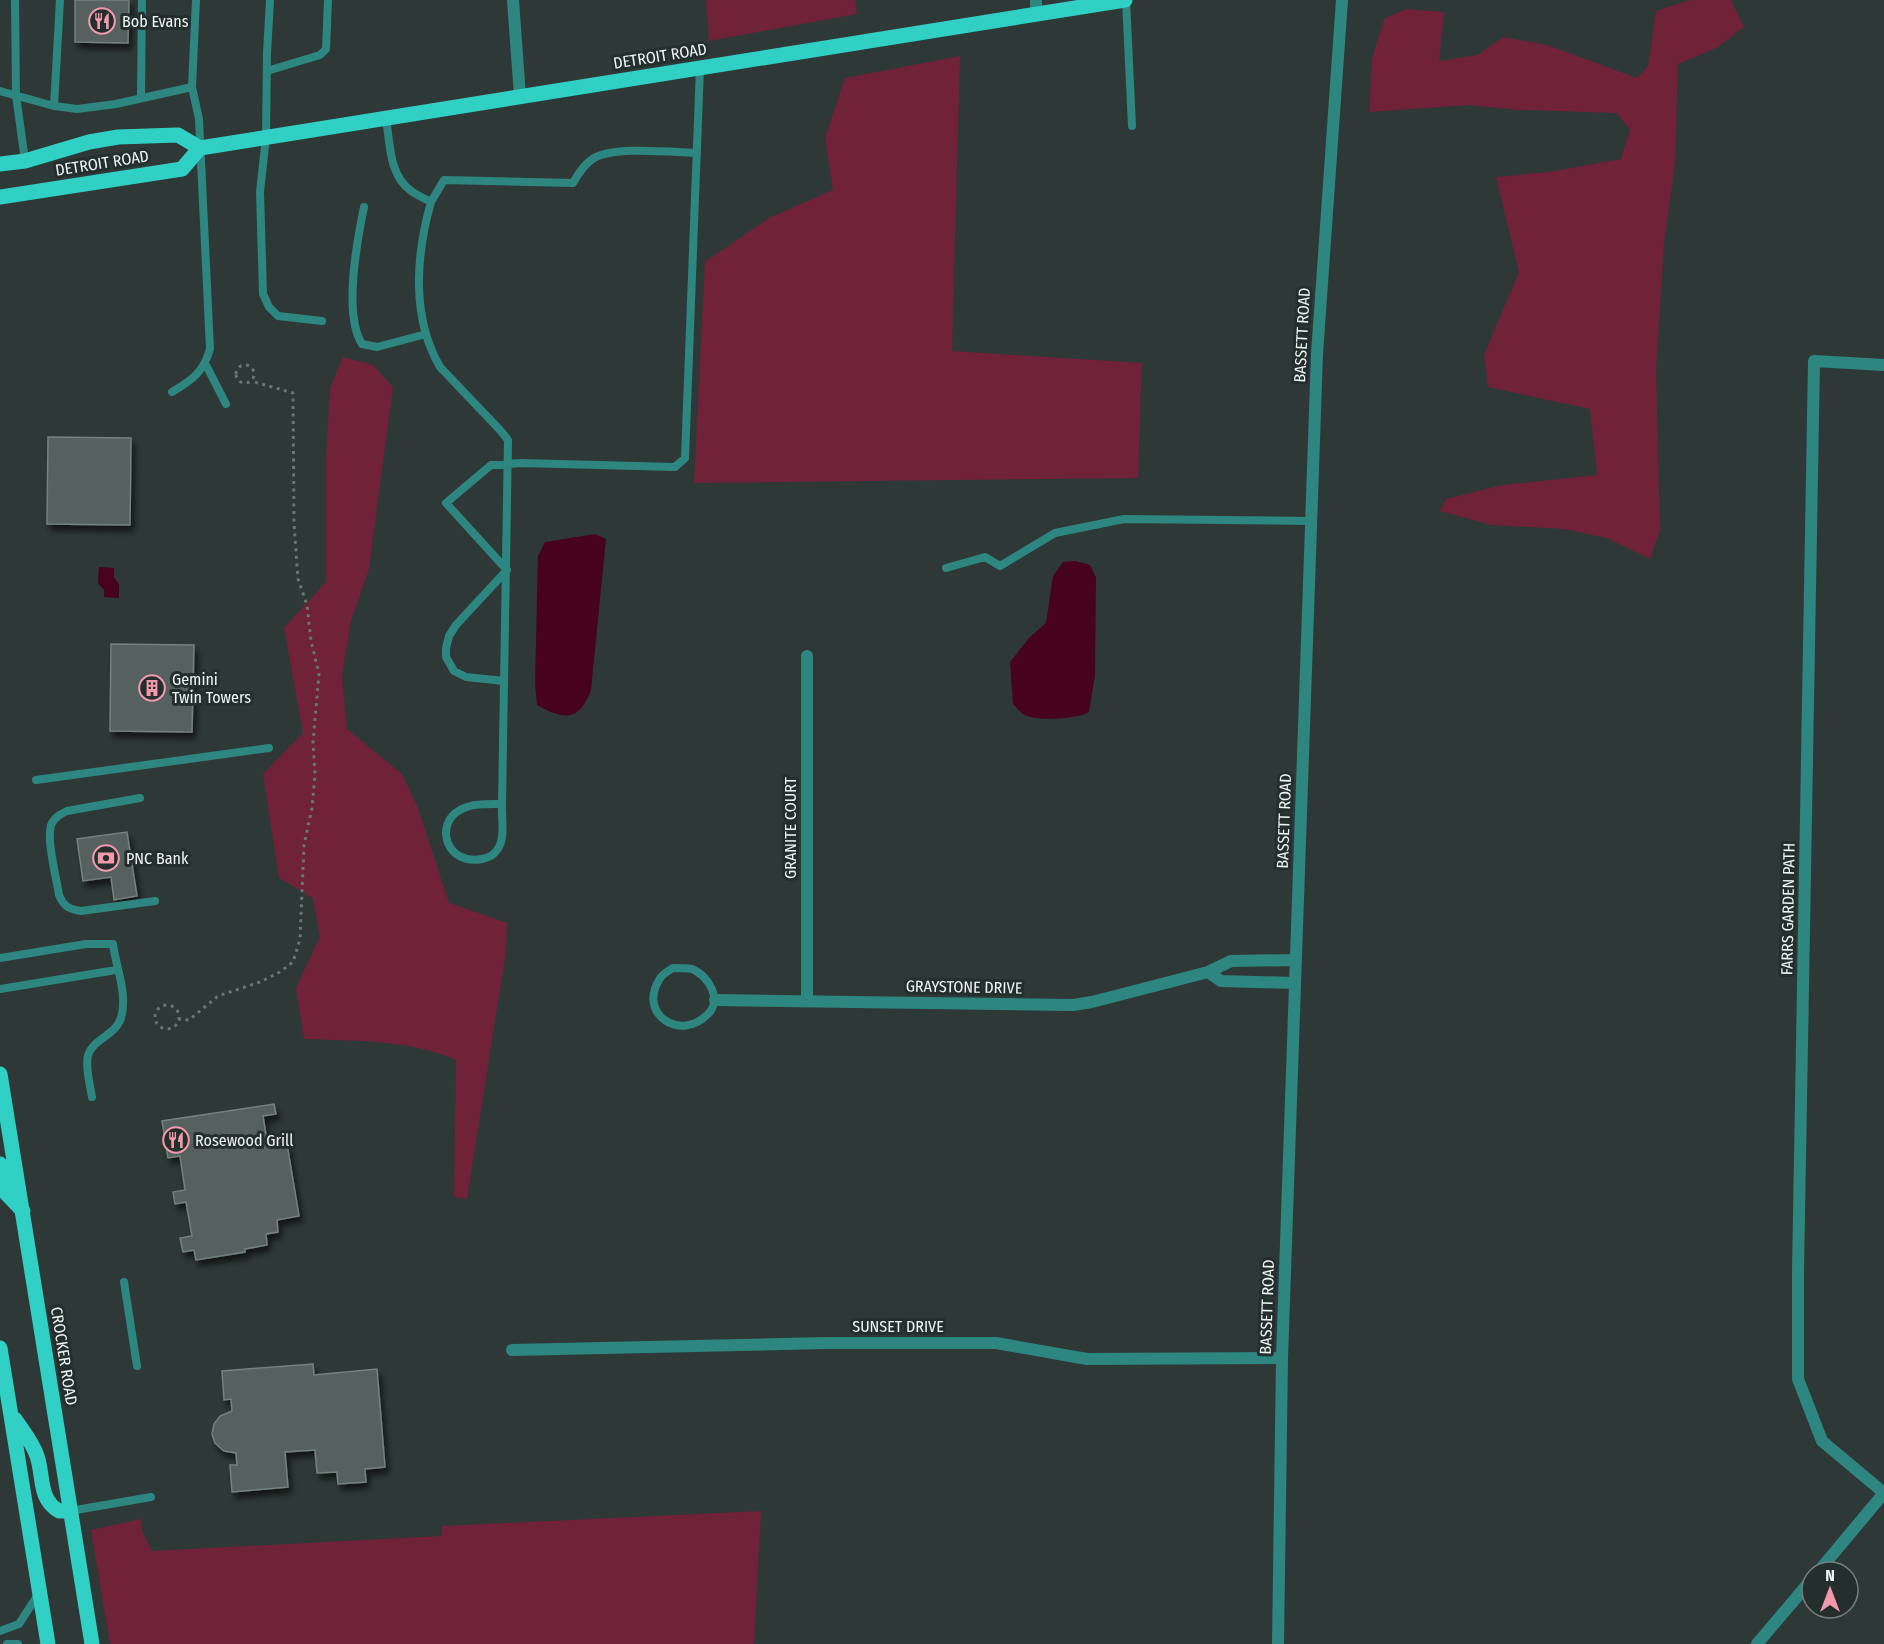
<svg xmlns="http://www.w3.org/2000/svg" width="1884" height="1644" viewBox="0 0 1884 1644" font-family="'Fira Sans Condensed',sans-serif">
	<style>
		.green { fill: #702239 }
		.water { fill: #47021c }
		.building { fill: #55615f; stroke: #74817f; stroke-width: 1.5; filter: url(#shadow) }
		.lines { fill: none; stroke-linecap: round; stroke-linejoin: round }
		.path { stroke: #6a7472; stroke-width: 3; stroke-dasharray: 3 4.5; stroke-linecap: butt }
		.lane { stroke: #2e8680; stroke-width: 8 }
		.street { stroke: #2e8680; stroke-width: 12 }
		.primary { stroke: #31d0c5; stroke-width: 15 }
		.labels { text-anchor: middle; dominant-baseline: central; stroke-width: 6; stroke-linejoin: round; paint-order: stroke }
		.poi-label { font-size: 16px; fill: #edf4f3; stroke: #242f2d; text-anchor: start }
		.street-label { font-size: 16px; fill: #edf4f3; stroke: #242f2d }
	</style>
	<defs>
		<filter id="shadow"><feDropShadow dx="3.5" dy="6" stdDeviation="3" flood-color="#0009"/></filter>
	</defs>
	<rect width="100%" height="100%" fill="#2e3937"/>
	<path class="green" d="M706 0H855L857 14 709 41Z
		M1690 0H1731L1744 27 1716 48 1678 64 1675 163 1664 244 1656 369 1660 530 1650 559 1607 538 1564 529 1491 525 1440 511 1446 499 1502 485 1597 475 1590 409 1488 387 1484 355 1519 272 1496 177 1549 172 1621 159 1630 130 1617 113 1520 110 1469 105 1369 112 1372 59 1384 19 1406 9 1444 12 1439 61 1478 55 1503 37 1547 45 1637 78 1648 66 1656 11Z
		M960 56 952 351 1142 363 1138 478 694 483 705 262 769 218 833 190 825 138 845 78Z
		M343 357 373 365 393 387 369 569 351 621 342 676 347 729 402 774 418 808 449 903 507 923 506 952 467 1199 454 1197 456 1060C408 1039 355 1041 304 1039L296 988 320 936 313 898 279 878 263 774 303 733 284 628 326 582V457L330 388Z
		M761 1511 754 1644H110L91 1530 141 1519 142 1531 152 1551 441 1536 442 1526Z"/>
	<path class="water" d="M595 534 606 539 591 690C579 722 564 720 537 705L535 684 538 556 545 542Z
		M1075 561 1090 565 1096 577 1095 675 1089 712C1077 719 1035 722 1023 714 1019 711 1016 707 1013 704L1010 662 1029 638 1046 623 1053 576 1063 562Z
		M99 567 114 568V577L119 584V598L104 597V590L98 583Z"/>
	<path class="building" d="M75 0H129L128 43 75 42Z
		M48 437 131 438 130 525 47 524Z
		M111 644 194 645 192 732 110 731Z
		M127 832 137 896 114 900 111 877 83 881 77 839Z
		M274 1104 276 1114 263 1116 268 1147 287 1144 299 1216 277 1220 278 1232 266 1234 267 1245 245 1249V1252L196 1260 194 1250 183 1252 180 1238 192 1236 186 1202 175 1204 173 1192 185 1190 180 1156 168 1158 162 1121Z
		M313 1364 314 1375 377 1369 385 1467 365 1469 366 1482 338 1484 337 1472 317 1473 315 1450 285 1452 288 1487 232 1492 230 1465H237L236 1453 224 1451 215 1443 212 1434 214 1424 220 1416 232 1411 231 1399 224 1400 222 1371Z"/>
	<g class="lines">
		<path class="path" d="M236 374a9 9 0 1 1 18 0a9 9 0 1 1-18 0Z
			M155 1017a12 12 0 1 1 24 0a12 12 0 1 1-24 0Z
			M178 1019 189 1020 218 996 260 982 280 972 293 962 300 939 304 845 312 808 315 775 313 742 319 674 311 641 307 605 298 579 294 524 293 393 251 381"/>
		<path class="lane" d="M15 0 16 95 25 161
			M270 0 267 53 266 137 260 192 263 294 269 307 278 316 322 321
			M1126 0 1132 126
			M267 71 320 55 326 49 328 0
			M0 91 54 106 77 109 116 104 192 87
			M141 97 142 0
			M54 106 60 0
			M386 119C390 142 389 175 410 190 416 195 424 198 431 202 416 255 411 317 440 367L500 430 508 440 502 804C488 804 472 803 460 810 434 824 446 866 482 859 487 858 494 855 497 850 506 839 501 817 502 804
			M431 202 444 180 573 183C578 174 584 164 594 158 614 146 671 152 697 153
			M364 207C357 241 343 314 362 344L377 347 426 334
			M206 365 226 404
			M172 392C192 380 203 373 210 349L199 119 192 87 196 0
			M946 568 985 557 1000 566 1055 533 1124 519 1311 521
			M504 681 466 677 454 671 446 657V648L449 636 456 625 507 570 446 503 491 465 521 463 675 467 685 458 700 68
			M36 780 269 748
			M140 798 67 811C61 814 56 816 52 823 45 836 57 880 59 895 64 907 69 909 81 911L155 901
			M0 958 86 944H113C116 968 128 994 121 1018 115 1036 94 1038 88 1055 85 1067 90 1085 92 1097
			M673 968C679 968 686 968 692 969 708 975 723 1000 708 1014 681 1042 638 1015 659 980 661 975 668 971 673 968Z
			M0 989 116 970
			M124 1282 137 1366
			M70 1511 151 1497
			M0 1631 19 1624 39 1593
			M7 1644H18"/>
		<path class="street" d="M513 0 520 96
			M1036 0V14
			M1208 972 1221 981 1295 983
			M715 1000 1073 1005 1092 1002 1208 972 1231 961 1296 960
			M807 1001V656
			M512 1350 826 1343H996L1087 1359 1282 1358
			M1818 1572 1884 1493 1822 1441 1798 1379V1271L1814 361 1884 365
			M1278 1644 1282 1358 1317 354 1342 0
			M1757 1644 1812 1579"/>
		<path class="primary" d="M0 164 25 161 89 142 118 137 178 135 200 148 1125 0
			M0 197 182 169 200 148
			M0 1074 92 1644
			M0 1164 5 1192 23 1211
			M0 1348 48 1644
			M15 1419C22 1430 33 1443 37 1456 44 1476 38 1499 59 1511H70"/>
	</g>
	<defs>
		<g id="restaurant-ring" transform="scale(1.35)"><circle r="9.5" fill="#242f2d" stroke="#f29aac" stroke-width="1.5"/><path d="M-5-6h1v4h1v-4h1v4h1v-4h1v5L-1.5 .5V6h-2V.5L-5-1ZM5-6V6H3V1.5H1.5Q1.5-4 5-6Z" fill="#f29aac"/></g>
		<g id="building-ring" transform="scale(1.35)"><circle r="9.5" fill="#242f2d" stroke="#f29aac" stroke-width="1.5"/><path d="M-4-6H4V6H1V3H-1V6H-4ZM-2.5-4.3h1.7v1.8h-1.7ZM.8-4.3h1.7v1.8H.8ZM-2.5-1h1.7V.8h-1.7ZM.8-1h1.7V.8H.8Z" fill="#f29aac"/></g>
		<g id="bank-ring" transform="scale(1.35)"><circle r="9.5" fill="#242f2d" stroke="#f29aac" stroke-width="1.5"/><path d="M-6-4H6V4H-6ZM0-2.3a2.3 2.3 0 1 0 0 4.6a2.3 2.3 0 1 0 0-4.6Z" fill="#f29aac"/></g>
	</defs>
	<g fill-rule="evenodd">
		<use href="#restaurant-ring" x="102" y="21"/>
		<use href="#building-ring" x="152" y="688"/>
		<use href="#bank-ring" x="106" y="858"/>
		<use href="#restaurant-ring" x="176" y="1140"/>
	</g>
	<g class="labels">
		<g class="poi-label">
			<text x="122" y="21">Bob Evans</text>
			<text x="172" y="679">Gemini<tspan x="172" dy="18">Twin Towers</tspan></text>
			<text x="126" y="858">PNC Bank</text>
			<text x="195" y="1140">Rosewood Grill</text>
		</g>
		<g class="street-label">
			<text transform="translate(660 56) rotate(-9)">DETROIT ROAD</text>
			<text transform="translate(102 163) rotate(-9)">DETROIT ROAD</text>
			<text transform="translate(1302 335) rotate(-87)">BASSETT ROAD</text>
			<text transform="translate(1284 821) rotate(-88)">BASSETT ROAD</text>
			<text transform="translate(790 828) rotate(-90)">GRANITE COURT</text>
			<text transform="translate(1788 909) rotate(-89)">FARRS GARDEN PATH</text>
			<text transform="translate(964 987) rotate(1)">GRAYSTONE DRIVE</text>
			<text transform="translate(1267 1307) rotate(-88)">BASSETT ROAD</text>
			<text x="898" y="1326">SUNSET DRIVE</text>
			<text transform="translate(64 1356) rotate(81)">CROCKER ROAD</text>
		</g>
	</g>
	<g transform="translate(1830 1590)"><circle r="28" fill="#242f2d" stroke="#747e7c" stroke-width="1.5"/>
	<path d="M0-4.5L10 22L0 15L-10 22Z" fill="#f29aac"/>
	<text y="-9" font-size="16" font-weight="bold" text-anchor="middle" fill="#edf4f3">N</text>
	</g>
</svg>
